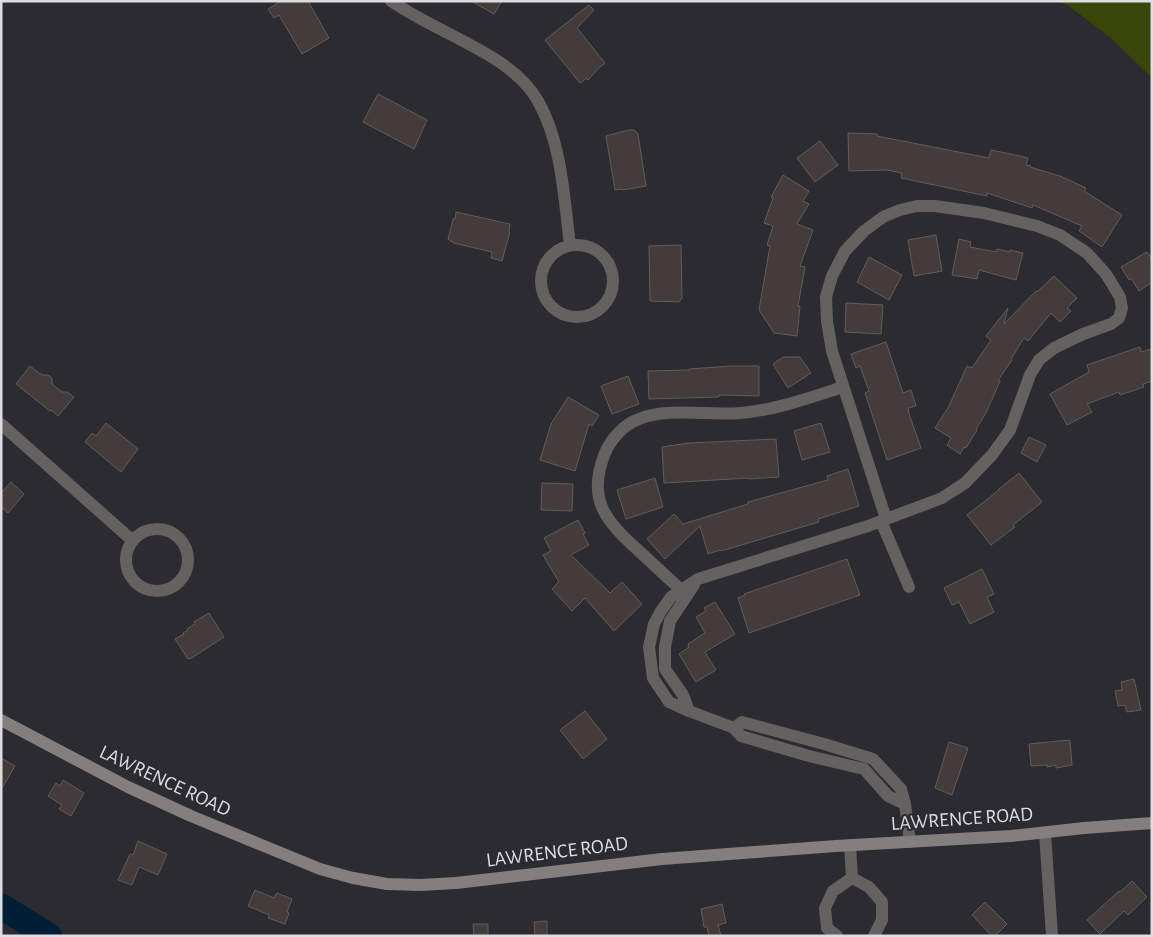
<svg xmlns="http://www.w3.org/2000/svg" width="1153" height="937" viewBox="0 0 1153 937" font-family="'Alegreya Sans',sans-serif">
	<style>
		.green { fill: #384609 }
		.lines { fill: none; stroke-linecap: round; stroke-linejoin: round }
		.river { stroke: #001f36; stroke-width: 26 }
		.building { fill: #443c3b; stroke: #645c5a }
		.street { stroke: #656161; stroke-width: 12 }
		.secondary { stroke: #857e7e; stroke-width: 12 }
		.labels { text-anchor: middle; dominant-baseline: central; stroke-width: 4.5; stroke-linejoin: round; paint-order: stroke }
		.street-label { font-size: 20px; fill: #dddce1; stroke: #2b2b31 }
	</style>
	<rect width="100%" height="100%" fill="#2b2b31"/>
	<path class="green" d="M1057 1H1152V78L1112 39 1069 6Z"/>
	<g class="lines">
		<path class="river" d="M1 906 49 936"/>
	</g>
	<path class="building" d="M281 1H308L329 38 302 54 279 15 274 18 268 9Z
		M471 1H502L494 14Z
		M589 5 594 10 577 28 605 63 599 68 588 80 587 78 580 83 545 40Z
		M378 94 427 120 414 149 363 122Z
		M628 130H634L638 134 646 186 623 190 622 189 615 190 606 136Z
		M848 133 877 134V136L989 158 991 150 1020 156 1028 158 1026 165 1031 166 1030 167 1060 176 1086 188 1084 191 1122 215 1102 247 1079 231 1082 226 1033 205 1032 208 987 193V196L901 178 902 173 887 170 849 171Z
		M820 141 838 165 815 182 797 158Z
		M783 175 809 191 803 201 809 204 797 224 813 230 800 266 805 267 798 306H800L797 336 774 333 759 310 770 246 767 245 773 226 764 223 773 198 771 197Z
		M456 212 510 224 509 232H510L502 261 491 258 492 252 454 243 448 239 453 219H455Z
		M936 235 942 271 914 276 908 240Z
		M959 239 971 242 970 247 996 252 997 249 1010 252V250L1023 253 1016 280 979 270 977 279 952 275Z
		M681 245 682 298 679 302 650 301 649 246Z
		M1147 252 1152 259V282L1139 291 1131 278 1129 280 1121 267Z
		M869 257 902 275 889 300 857 282Z
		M1054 276 1077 298 1067 308 1071 311 1060 322 1051 313 1028 341 1024 338 1011 359 1012 360 998 380 1000 381 986 413 976 429 977 430 966 448 964 447 960 454 947 445 951 438 935 428 949 406 967 366 972 368 991 340 986 336 1008 308 1004 324 1036 291 1037 292Z
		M846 303 883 305 881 334 845 332Z
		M886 342 903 393 911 390 916 406 908 408 909 412 908 411 921 448 887 460 865 393 869 391 860 366 856 368 851 354Z
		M1140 347 1141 352 1152 349V381L1143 384 1144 387 1120 395 1119 392 1087 404 1092 412 1067 425 1050 394 1089 372 1087 365Z
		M783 357H800L811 373 788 388 773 364Z
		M30 366 42 375H48L52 378V384L62 392H67L74 397 58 416 51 410 50 411 16 384Z
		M731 366H759V396L719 395V397L649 399 648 371 689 370V369Z
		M628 376 639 404 612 414 601 386Z
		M568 397 599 415 592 426 589 424 575 471 540 460 551 424Z
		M106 423 138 449 121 472 85 442 92 433 96 436Z
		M821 423 830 452 802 460 794 431Z
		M1029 437 1046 445 1037 462 1021 453Z
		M776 439 779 477 749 479V478L664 483 662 447 689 443Z
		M848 469 859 506 818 519 819 522 721 551 720 550 708 554 700 526 665 559 647 539 674 514 683 524 748 504V502L828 480 827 476Z
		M1019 473 1042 502 1013 525 1015 527 991 545 967 515 999 490V489Z
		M655 478 663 507 626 519 617 490Z
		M11 482 24 494 8 513 1 507V493Z
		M542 483 573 484 572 511 541 510Z
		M578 520 585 533 583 534 589 545 571 555 610 593 622 582 642 604 614 631 585 598 572 611 552 589 559 582 543 555 551 551 544 538Z
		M847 559 860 595 749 633 738 598 745 595 744 594Z
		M982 569 994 594 987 597 994 612 970 624 959 602 952 605 944 588Z
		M715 602 735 634 705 652 716 670 696 682 679 654 689 647 688 644 705 633 696 617 706 611 704 608Z
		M209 613 224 637 190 659 189 658 188 659 175 639 184 634 183 633 188 630 187 629 195 624 194 622Z
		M1134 679 1141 710 1127 712 1125 705 1118 706 1115 691 1122 690 1121 682Z
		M585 711 607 739 583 759 560 730Z
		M1070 740 1072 765 1056 768V765L1047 767V765L1031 766 1029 744Z
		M949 742 968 748 952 795 935 788Z
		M1 758 15 766 1 790Z
		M63 780 84 793 71 816 59 809 62 805 48 796 56 783 60 786Z
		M138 841 167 854 158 875 139 867 132 885 118 880 130 854 133 855Z
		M1132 881 1147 897 1128 915 1124 911 1100 934 1087 920 1119 891 1120 892Z
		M255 890 274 898 277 893 292 899 287 912 289 913 285 924 268 918 269 915 248 906Z
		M985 902 1007 924 995 936H992L972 915Z
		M722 904 726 923 718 925 721 936H709L707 927H704L701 909Z
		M547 921V936H535L534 922Z
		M473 924H488V936H474Z"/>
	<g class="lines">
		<path class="street" d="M391 1C425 24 464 39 498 61 513 71 529 85 538 101 562 143 564 199 570 245
			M541 281a36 36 0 1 1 72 0a36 36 0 1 1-72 0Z
			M1 424 133 541
			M886 519 832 351 827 321 826 297 832 276 845 251 864 231 883 217 900 210 917 206H935L984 213 1037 226 1060 235 1087 253 1106 274 1120 297 1122 308 1119 318 1111 324 1083 334 1054 348 1039 360 1030 375 1010 430 992 455 965 483 942 498 868 526 698 579 671 597 661 611 654 624 649 647 653 678 669 702 689 711 734 728 741 736 809 756 864 769 888 796 905 804
			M881 521 909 587
			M126 560a31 31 0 1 1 62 0a31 31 0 1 1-62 0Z
			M681 590C667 577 653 564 639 551 606 521 586 500 605 453 611 439 624 424 639 419 669 407 708 416 740 413 776 410 809 398 843 387
			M689 711 683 695 665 669V647L670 621 694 585
			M734 728 742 722 824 744 873 759 901 789 905 804 910 842
			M1045 833 1052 936
			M850 845 852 878
			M852 878 869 887 882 902V920L874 936
			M837 936 827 928 825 908 833 891 852 878"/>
		<path class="secondary" d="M1 720 128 787 191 816 320 869 353 878 387 884 421 885 456 883 662 859 836 846 1011 836 1084 828 1152 823"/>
	</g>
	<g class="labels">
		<g class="street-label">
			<text transform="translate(165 781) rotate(25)">LAWRENCE ROAD</text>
			<text transform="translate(962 819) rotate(-4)">LAWRENCE ROAD</text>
			<text transform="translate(557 852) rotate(-7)">LAWRENCE ROAD</text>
		</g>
	</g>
	<rect width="1153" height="937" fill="none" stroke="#dddce1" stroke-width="5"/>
</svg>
